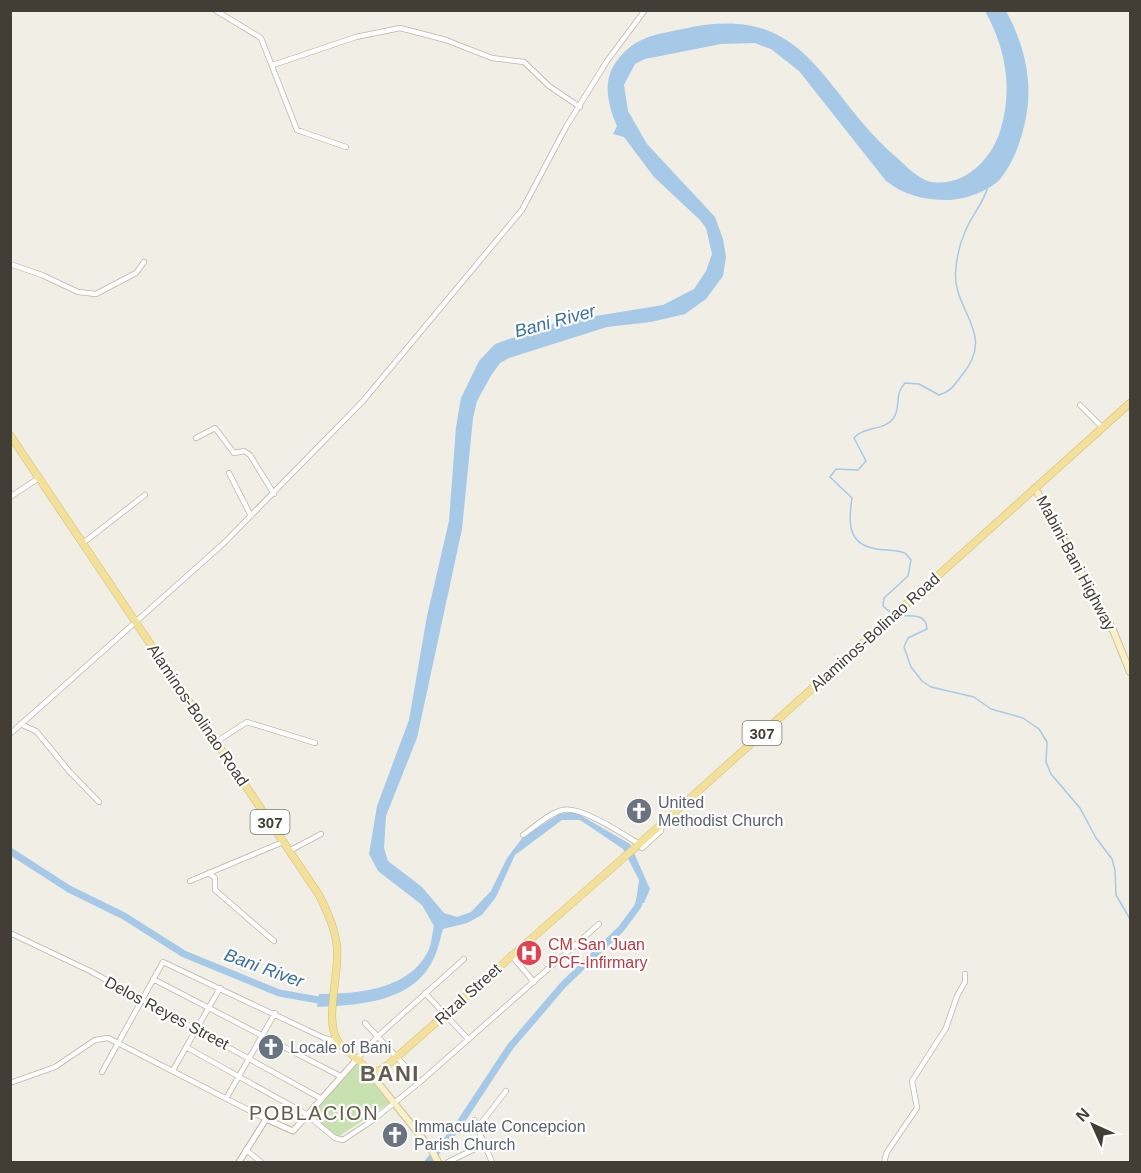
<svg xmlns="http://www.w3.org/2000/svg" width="1141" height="1173" viewBox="0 0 1141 1173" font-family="Helvetica,sans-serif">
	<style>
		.green { fill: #c8e1b1 }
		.water { fill: #a6c9e8 }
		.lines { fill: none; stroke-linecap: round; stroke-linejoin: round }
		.stream { stroke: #a6c9e8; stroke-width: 1.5 }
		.river { stroke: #a6c9e8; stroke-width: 7 }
		.minor-casing { stroke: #bbb6a9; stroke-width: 6 }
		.tertiary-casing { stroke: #bbb6a9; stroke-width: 7 }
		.secondary-casing { stroke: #ccc298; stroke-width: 8 }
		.primary-casing { stroke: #d6bd6d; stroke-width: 8 }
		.minor { stroke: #fff; stroke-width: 4.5 }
		.tertiary { stroke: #fff; stroke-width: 5 }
		.secondary { stroke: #f9f0c7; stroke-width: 6 }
		.primary { stroke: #f3e09b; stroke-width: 7 }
		.labels { text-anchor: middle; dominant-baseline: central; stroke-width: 4.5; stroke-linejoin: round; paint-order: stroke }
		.shield { fill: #fff; stroke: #7b7872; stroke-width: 1.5 }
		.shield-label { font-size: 15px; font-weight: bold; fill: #423e35 }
		.street-label { font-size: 16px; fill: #423e35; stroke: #fff }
		.worship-label { font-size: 16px; fill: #5b616d; stroke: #fff; text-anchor: start }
		.health-label { font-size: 16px; fill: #be3a42; stroke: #fff; text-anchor: start }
		.water-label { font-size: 18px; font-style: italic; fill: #3a70a2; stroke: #fff }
		.quarter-label { font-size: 20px; letter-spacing: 1.5px; fill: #645c4e; stroke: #fff }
		.district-label { font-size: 22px; font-weight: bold; letter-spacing: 1.5px; fill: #645c4e; stroke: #fff }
	</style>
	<rect width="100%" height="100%" fill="#f0eee5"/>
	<path class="green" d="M357 1064 389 1103 338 1137 309 1115Z"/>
	<path class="water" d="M985 11H1006C1018 33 1026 56 1028 81 1031 111 1020 154 1001 178 990 191 964 200 947 200 924 200 904 195 886 181L799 71 771 49 755 43 721 44 645 59 635 64 624 85 628 111 647 144 715 217 723 239 726 257 723 276 706 299 685 314 651 322 607 327 509 358 500 363 492 374 477 401 473 418 462 529 417 738 386 816 384 848 388 861 422 887 444 913 457 917 471 912 491 891 507 858 523 837 559 814 575 812 630 844 650 889 644 903 636 902 639 880 623 849 580 820H562L515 855 496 897 482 915 467 923 443 929C440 939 438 951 433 960 412 1003 358 1005 317 1007L319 994C357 994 411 990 429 949 432 942 432 933 434 926L422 905 378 871 369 854 377 806 409 720 427 616 449 521 456 427 461 398 479 361 495 344 559 322 663 305 694 289 706 271 712 254 706 228 700 220 654 177 624 137 613 134 617 126C608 105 602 82 616 62 636 35 656 35 687 28 808 2 821 92 895 156 905 165 919 180 932 182 965 187 993 158 1001 128 1013 87 1005 47 985 11Z"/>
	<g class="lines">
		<path class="stream" d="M892 614 883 606 884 598 908 576 911 560 905 553C894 549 883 551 872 548 846 542 849 518 852 498L830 477 836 469 858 470 866 461 854 438C864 426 883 431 893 419 902 407 893 396 905 383L919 384 939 395C951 392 955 384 962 375 998 332 950 310 956 268 957 256 960 243 965 232 971 216 984 203 988 186
			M896 616C909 616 926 612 927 629L908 638 904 647 911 667 922 681 931 687 974 697 991 709 1023 718 1039 729 1047 742 1046 762 1051 774 1080 808 1096 838 1112 859 1115 870 1116 895 1130 919"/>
		<path class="river" d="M10 851 69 889 124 916 184 954 279 993 324 1001
			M428 1162 456 1129 510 1047 563 985 621 929 638 906 641 894"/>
		<g class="minor-casing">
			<path id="minor" d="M215 10 261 38 297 130 346 147
				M273 65 356 37 400 28 446 40 492 58 524 62 549 86 580 107
				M10 264 42 275 78 292 96 294 136 273 144 262
				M1080 405 1103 428
				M196 438 215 428 234 453 244 451 250 455 274 494
				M229 473 251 516
				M10 497 39 478
				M83 543 145 495
				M20 724 36 731 69 771 99 802
				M10 734 224 543 363 401 522 210 566 127 607 61 645 10
				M216 742 247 722 315 743
				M523 835C535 827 549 813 563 810 581 806 623 834 639 844
				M642 848 661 831 662 822
				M289 851 321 834
				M209 873 215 878V890L274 941
				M190 881 283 842
				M10 933 90 971 320 1098
				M511 955 534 982
				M153 979 340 1076
				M425 993 468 1039
				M365 1023 420 1082
				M186 1047 306 1114 335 1138 343 1140 373 1120 420 1082 599 924
				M357 1059 378 1036 464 959
				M173 1070 220 988
				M102 1072 163 962 324 1038 338 1042
				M10 1083 55 1067 95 1040 108 1038 266 1119
				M227 1097 275 1013
				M474 1120 492 1162
				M478 1127 506 1091
				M246 1150 261 1162
				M448 1162 485 1144
				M884 1162 887 1152 917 1108 912 1081 946 1028 957 996 965 982V974"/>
		</g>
		<g class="tertiary-casing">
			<path id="tertiary" d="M239 1162 266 1119 293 1131 357 1059"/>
		</g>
		<g class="secondary-casing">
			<path id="secondary" d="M1035 488 1113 630 1130 672
				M367 1069 431 1149 438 1162"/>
		</g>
		<g class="primary-casing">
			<path id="primary" d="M10 435 319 895C327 911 335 928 337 947 340 973 323 1022 339 1043 345 1050 353 1055 359 1061 367 1069 372 1074 383 1069L637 846 1130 403"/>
		</g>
		<use href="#minor" class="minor"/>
		<use href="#tertiary" class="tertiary"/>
		<use href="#secondary" class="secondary"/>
		<use href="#primary" class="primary"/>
	</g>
	<defs>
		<g id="church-disc" transform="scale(1.35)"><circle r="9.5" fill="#6b7280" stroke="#fff"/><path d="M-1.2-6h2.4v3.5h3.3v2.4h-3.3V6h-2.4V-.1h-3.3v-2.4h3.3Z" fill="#fff"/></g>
		<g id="hospital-disc" transform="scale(1.35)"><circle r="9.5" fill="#e0444e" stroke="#fff"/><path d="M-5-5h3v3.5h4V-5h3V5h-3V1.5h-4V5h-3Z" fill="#fff"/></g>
	</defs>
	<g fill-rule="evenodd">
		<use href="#church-disc" x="639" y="811"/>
		<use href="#hospital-disc" x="529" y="953"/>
		<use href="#church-disc" x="271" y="1047"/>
		<use href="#church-disc" x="395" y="1135"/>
	</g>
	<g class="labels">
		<g class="shield">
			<rect x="742.5" y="721" width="39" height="24" rx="4.5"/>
			<rect x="250.5" y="810" width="39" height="24" rx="4.5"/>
		</g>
		<g class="shield-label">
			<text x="762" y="733">307</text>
			<text x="270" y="822">307</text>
		</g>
		<g class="street-label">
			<text transform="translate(1076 563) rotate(62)">Mabini-Bani Highway</text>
			<text transform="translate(875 632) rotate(-42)">Alaminos-Bolinao Road</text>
			<text transform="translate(198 715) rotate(56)">Alaminos-Bolinao Road</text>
			<text transform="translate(468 994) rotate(-42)">Rizal Street</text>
			<text transform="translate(167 1013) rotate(28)">Delos Reyes Street</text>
		</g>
		<g class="worship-label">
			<text x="658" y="802">United<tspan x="658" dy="18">Methodist Church</tspan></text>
			<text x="290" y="1047">Locale of Bani</text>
			<text x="414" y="1126">Immaculate Concepcion<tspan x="414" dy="18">Parish Church</tspan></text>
		</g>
		<g class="health-label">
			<text x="548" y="944">CM San Juan<tspan x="548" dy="18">PCF-Infirmary</tspan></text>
		</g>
		<g class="water-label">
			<text transform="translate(555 321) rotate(-15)">Bani River</text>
			<text transform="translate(264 968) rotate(20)">Bani River</text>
		</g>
		<g class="quarter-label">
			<text x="314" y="1113">POBLACION</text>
		</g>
		<g class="district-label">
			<text x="390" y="1073">BANI</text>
		</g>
	</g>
	<rect width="1141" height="1173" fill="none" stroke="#423e35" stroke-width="24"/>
	<g transform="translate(1093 1125) rotate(315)" stroke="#ffffff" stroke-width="4.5" paint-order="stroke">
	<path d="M0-4.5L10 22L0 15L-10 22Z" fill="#423e35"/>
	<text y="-9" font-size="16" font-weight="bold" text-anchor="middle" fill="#423e35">N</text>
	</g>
</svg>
